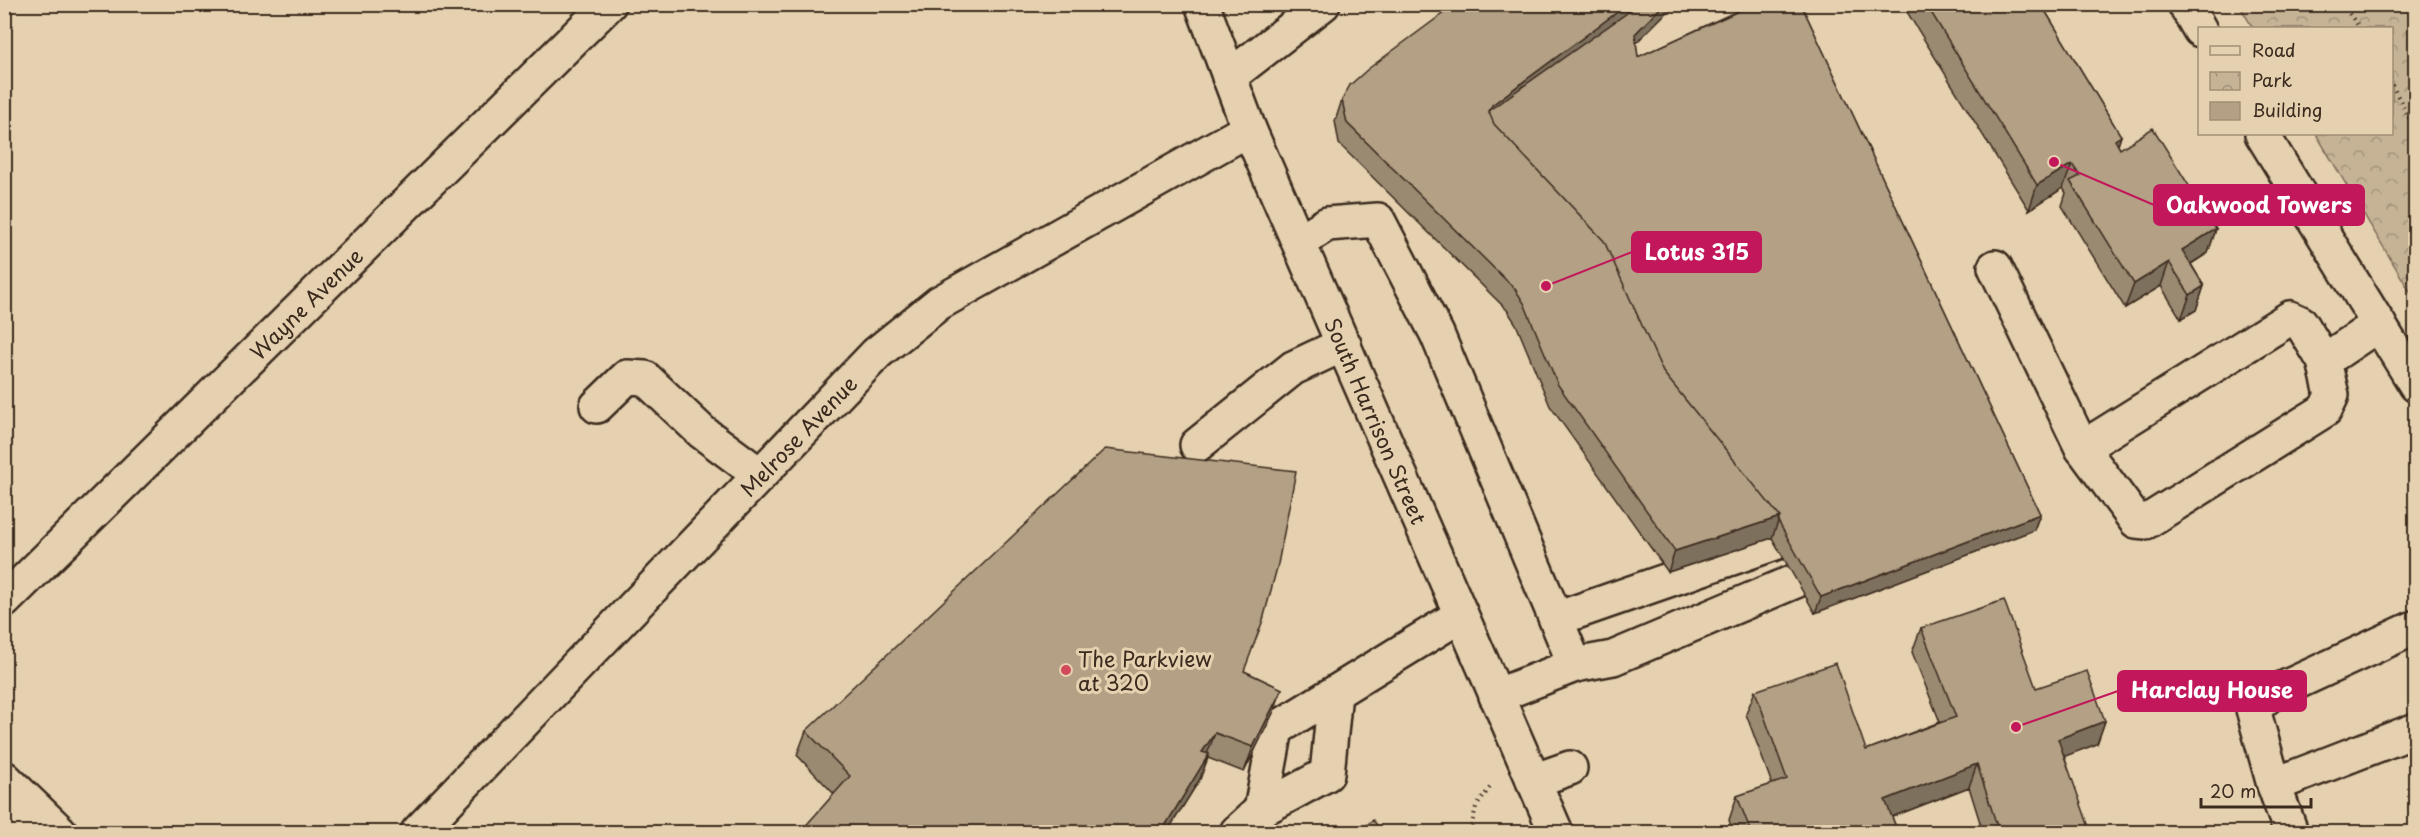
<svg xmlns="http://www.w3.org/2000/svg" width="2420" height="837" viewBox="0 0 2420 837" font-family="'Playpen Sans',sans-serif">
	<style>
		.park { fill: url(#park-crowns); stroke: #806e5a; stroke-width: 1.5 }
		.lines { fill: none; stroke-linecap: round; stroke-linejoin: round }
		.minor-casing { stroke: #3b2a1e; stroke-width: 38 }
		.major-casing { stroke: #3b2a1e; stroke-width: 38 }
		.path { stroke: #3b2a1e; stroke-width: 4; stroke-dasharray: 1.5 4.5; stroke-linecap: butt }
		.minor { stroke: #e5d1b0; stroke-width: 33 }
		.major { stroke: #e5d1b0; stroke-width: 33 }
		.wall { fill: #9a8a72; stroke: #3b2a1e; stroke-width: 1.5 }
		.shaded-wall { fill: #7d705d; stroke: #3b2a1e; stroke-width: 1.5 }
		.building { fill: #b3a085; stroke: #3b2a1e; stroke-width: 1.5 }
		.poi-dot { fill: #d1495b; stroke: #e5d1b0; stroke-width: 2 }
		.labels { text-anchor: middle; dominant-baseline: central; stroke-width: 6; stroke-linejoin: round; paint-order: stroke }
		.street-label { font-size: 21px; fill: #3b2a1e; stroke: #e5d1b0 }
		.poi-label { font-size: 21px; fill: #3b2a1e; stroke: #e5d1b0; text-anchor: start }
		.leader { fill: none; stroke: #c2185b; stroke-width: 2 }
		.callout-dot { fill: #c2185b; stroke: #e5d1b0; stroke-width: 2 }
		.callout { fill: #c2185b; stroke: #c2185b; stroke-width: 2 }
		.callout-label { font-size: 22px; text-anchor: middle; font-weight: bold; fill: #fff }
	</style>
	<defs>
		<pattern id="park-crowns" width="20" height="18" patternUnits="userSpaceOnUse" patternTransform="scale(1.5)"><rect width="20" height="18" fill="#c6b396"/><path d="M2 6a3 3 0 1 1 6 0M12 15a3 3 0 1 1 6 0" fill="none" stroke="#a2927a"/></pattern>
	</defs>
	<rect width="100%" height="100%" fill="#e5d1b0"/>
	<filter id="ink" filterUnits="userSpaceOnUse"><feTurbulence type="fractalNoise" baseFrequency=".0167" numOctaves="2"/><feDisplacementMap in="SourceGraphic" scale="12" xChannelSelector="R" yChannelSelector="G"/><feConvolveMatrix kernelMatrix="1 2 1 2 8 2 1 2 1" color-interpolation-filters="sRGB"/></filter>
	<g filter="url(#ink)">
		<path class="park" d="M2239 5H2415V300L2316 134H2392V28H2253Z"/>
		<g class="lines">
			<g class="minor-casing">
				<g id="minor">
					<path d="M2185 4 2200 30"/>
					<path d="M1229 77 1323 4"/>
					<path d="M2262 134 2416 385"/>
					<path d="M1300 241 1327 224 1378 220 1437 334 1575 665 1496 696"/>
					<path d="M1995 267 2082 448"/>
					<path d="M2324 361 2332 395 2325 410 2146 522 2136 521 2082 448 2290 318 2301 323 2324 361 2379 324"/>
					<path d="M597 406 627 377 645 378 702 432 760 475"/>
					<path d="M1197 445 1293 368 1344 344"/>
					<path id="s1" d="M4 601 609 4"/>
					<path d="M1556 619 1818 528"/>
					<path d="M1575 665 1613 658 1838 563"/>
					<path d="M1533 781 1570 768"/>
					<path d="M2274 785 2416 730"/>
					<path d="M1261 810 1276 729 1461 615"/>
					<path d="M15 832 37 810"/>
					<path id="s2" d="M418 832 877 353 939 303 1249 129"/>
					<path d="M1237 832 1261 810 1327 774 1335 693"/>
					<path d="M2291 832 2274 785 2253 709 2269 695 2416 627"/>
				</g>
			</g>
			<g class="major-casing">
				<g id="major">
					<path id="s3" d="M1202 4 1249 129 1556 832"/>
					<path d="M4 778 60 832"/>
				</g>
			</g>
			<path class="path" d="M2342 4 2360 28
				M2392 85 2416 131
				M1470 832 1476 807 1491 786"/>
			<use href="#minor" class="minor"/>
			<use href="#major" class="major"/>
		</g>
		<path class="wall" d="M1752 4H1801L2040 514 2034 530 1815 613 1772 538 1668 572 1550 406 1516 324 1507 310 1339 144 1335 121 1342 100 1636 43 1638 57Z
			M1909 4H2041L2121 136 2118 145 2120 149 2216 229 2208 253 2191 264 2204 286 2196 310 2181 319 2161 286 2125 308 2062 206 2066 193 2063 188 2029 210 1907 12Z
			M1921 628 2036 688 2105 721 2097 744 2064 756 2087 832H1983L1969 787 1892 817 1898 832H1733L1729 820 1737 796 1772 784 1746 714 1755 691 1866 750 1940 722 1912 652Z
			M1244 671 1282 689 1273 713 1244 772 1208 758 1200 779 1167 832H801L834 794 797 755 806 731Z"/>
		<path class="shaded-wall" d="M1628 4H1648L1489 111 1492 105Z
			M1664 4H1675L1629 50 1635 34Z
			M2121 136 2113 160 2115 140Z
			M2072 164 2063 188 2029 210 2037 185Z
			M2216 229 2208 253 2176 273 2182 250Z
			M2169 262 2161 286 2125 308 2134 284Z
			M2204 286 2196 310 2181 319 2190 295Z
			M2040 514 2034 530 1815 613 1821 597Z
			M1780 517 1772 538 1668 572 1675 551Z
			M1282 689 1273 713 1244 772 1253 747Z
			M2105 721 2097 744 2050 762 2058 739Z
			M1215 733 1206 757 1202 752Z
			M1209 754 1200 779 1167 832H1161Z
			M1977 764 1969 787 1876 823 1885 800Z
			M2089 827 2087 832H2073Z
			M1804 829 1802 832H1792Z"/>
		<path class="building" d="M1456 4H1628L1492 105 1489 111 1494 124 1604 241 1663 372 1780 517 1675 551 1558 385 1524 303 1515 289 1347 123 1342 100 1350 85 1368 69Z
			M1640 4H1664L1635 34 1638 57 1754 4H1801L2040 514 1821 597 1778 521 1780 517 1663 372 1604 241 1494 124 1489 112 1491 109Z
			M1926 4H2041L2121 136 2115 140 2120 149 2153 128 2216 229 2182 250 2204 286 2190 295 2169 262 2134 284 2070 181 2080 176 2072 164 2037 185Z
			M1105 449 1296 471 1278 564 1263 620 1244 671 1282 689 1253 747 1215 733 1202 752 1209 754 1162 831 1158 829 1155 832H802L801 831 850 776 806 731Z
			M2004 600 2036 688 2087 671 2105 721 2058 739 2089 827 2073 832H1999L1977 764 1885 800 1898 832H1805L1804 829 1792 832H1751L1737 796 1787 779 1755 691 1836 663 1866 750 1956 717 1921 628Z
			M1373 820 1382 832H1358Z"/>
	</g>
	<circle class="poi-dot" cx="1066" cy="670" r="6"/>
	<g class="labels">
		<g class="street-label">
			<text stroke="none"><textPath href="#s1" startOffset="424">Wayne Avenue</textPath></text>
			<text stroke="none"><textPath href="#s3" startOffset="452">South Harrison Street</textPath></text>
			<text stroke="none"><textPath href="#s2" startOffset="549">Melrose Avenue</textPath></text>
		</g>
		<g class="poi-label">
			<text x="1078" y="658">The Parkview<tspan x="1078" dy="24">at 320</tspan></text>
		</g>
	</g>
	<path class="leader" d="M2054 162L2154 205M1546 286L1632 252M2016 727L2118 691"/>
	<g class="callout-dot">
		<circle cx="2054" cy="162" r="6"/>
		<circle cx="1546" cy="286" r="6"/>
		<circle cx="2016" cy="727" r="6"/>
	</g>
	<g class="callout">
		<rect x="2154" y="185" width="210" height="40" rx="6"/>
		<rect x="1632" y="232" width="129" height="40" rx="6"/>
		<rect x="2118" y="671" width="188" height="40" rx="6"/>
	</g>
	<g class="callout-label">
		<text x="2259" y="213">Oakwood Towers</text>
		<text x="1697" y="260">Lotus 315</text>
		<text x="2212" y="698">Harclay House</text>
	</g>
	<rect width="2420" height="837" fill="none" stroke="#e5d1b0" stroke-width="24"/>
	<rect x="12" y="12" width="2396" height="813" fill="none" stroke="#3b2a1e" stroke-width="2" filter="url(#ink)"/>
	<rect x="2198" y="27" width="195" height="108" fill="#e5d1b0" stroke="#a18e76" stroke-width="1.5"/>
	<rect x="2210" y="46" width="30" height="9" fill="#e5d1b0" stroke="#a18e76" stroke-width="1.5"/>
	<text x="2252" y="57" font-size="18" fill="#3b2a1e">Road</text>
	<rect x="2210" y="72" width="30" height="18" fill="url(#park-crowns)" stroke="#a18e76" stroke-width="1.5"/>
	<text x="2252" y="87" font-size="18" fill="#3b2a1e">Park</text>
	<rect x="2210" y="102" width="30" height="18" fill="#b3a085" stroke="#a18e76" stroke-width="1.5"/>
	<text x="2252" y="117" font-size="18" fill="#3b2a1e">Building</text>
	<path d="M2201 798v9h110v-9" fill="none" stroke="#3b2a1e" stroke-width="3"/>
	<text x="2210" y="798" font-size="18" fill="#3b2a1e" stroke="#e5d1b0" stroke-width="4.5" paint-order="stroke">20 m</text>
</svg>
